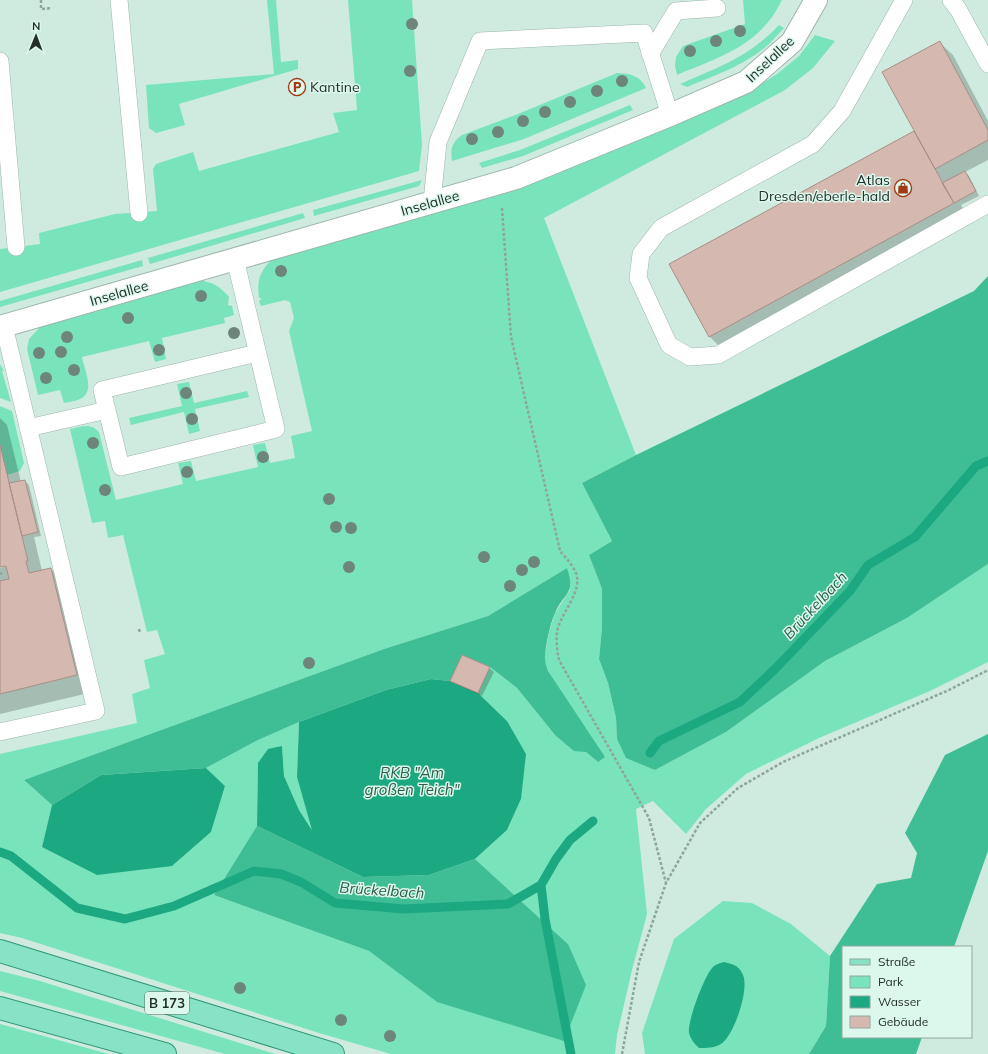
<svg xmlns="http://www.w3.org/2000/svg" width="988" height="1054" viewBox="0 0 988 1054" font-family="Mulish,sans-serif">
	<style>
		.green { fill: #79e3bc; fill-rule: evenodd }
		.forest { fill: #3fbe96 }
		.water { fill: #1ca881 }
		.shadow { fill: #0003 }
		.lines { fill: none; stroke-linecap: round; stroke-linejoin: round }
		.stream { stroke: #1ca881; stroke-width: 9 }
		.building { fill: #d5b9b1; stroke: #a88e85 }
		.service-casing { stroke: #9bb6ab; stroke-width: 18 }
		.minor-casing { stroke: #9bb6ab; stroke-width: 24 }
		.primary-casing { stroke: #319677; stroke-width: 24 }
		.path { stroke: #8fa59c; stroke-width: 2.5; stroke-dasharray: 3 2; stroke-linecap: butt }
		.service { stroke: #fff; stroke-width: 17 }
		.minor { stroke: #fff; stroke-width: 22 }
		.primary { stroke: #88e2c6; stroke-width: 22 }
		.tree { fill: #6d857b }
		.labels { text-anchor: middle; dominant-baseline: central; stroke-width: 3; stroke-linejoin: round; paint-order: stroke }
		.shield { fill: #dcf8ec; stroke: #5b6b65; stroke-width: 1 }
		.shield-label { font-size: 13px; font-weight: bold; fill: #242f2b }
		.street-label { font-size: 14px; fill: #242f2b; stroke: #dcf8ec }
		.poi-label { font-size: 14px; fill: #242f2b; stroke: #dcf8ec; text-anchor: start }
		.water-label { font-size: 15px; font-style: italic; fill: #2b5d4b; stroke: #dcf8ec }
	</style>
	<rect width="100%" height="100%" fill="#cfebdf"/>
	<path class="green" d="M267 0H276L281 62 298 60V69L179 104 185 125 156 133 149 128 146 85 274 74Z
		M348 0H412L422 145 419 171 0 292V249L40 244 39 233 115 214 157 211 153 169 156 164 193 152 199 171 339 132 333 113 357 110Z
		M743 0H782C760 46 720 57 677 75L675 66 676 57 683 46 745 24Z
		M779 25 784 28C779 33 774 39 769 44 746 65 716 75 687 87L680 84C719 67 749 57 779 25Z
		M815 35 835 41 813 68 785 90 544 218 636 455 582 483 612 541 589 555 602 589V628L599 659 608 683 616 718 617 739 655 770 726 732 825 661 907 618 988 564V662L930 691 819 738 746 774 706 809 686 834 653 801 636 809 647 914 632 970 617 1035 615 1054H391L319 1033 22 938 0 933V754L137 723 132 694 150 688 144 660 165 654 157 630 147 632 123 535 108 538 105 521 92 523 70 429C82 427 90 422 99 432L116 500 183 484 178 463 191 461 196 481 258 467 253 445 265 443 270 463 295 458 291 436 312 431 289 331 294 318 290 302 285 300 261 306 259 301 262 298H259C257 280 259 273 272 259L747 93 777 74 799 56ZM567 568 570 590 555 613 549 633 544 660 548 671 598 762 586 752 555 735 517 688 490 667 478 693 507 721 521 799 507 830 475 859 568 944 437 1002 369 951 214 895 257 826 258 763 282 746 284 776 299 810 313 831 309 814 297 777 299 722 258 740 206 768 225 786 211 832 172 866 42 847 52 805 24 780 384 649 488 616Z
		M617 73C629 73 641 76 646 88L524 139 452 161C450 149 452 142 462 135L518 114Z
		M630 105 633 110 523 156 482 168 479 163 520 150Z
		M422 180 419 186 314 216 313 210Z
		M303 213 305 218 150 264 148 258Z
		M142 260 143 266 0 307V301Z
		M199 280C213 283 219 285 229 297L228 305 232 306 234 315 224 318 225 323 162 338 166 359 155 362 149 341 82 357C84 369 95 390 82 398 77 401 69 402 64 403L60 390 38 395 27 349 29 339 41 326Z
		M0 364 4 371H2L11 402 0 398Z
		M189 382 194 403 247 391 249 397 195 409 200 431 189 434 184 412 131 425 129 418 182 406 177 384Z
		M0 406 12 411 24 463 20 471 7 475 0 445Z
		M723 901 752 903 791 924 830 956 826 1026 809 1054H645L642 1033 674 939Z
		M0 971 40 981 275 1054H225L0 991Z
		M0 1024 109 1054H0Z"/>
	<path class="forest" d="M988 276V564L907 618 825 661 726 732 655 770 626 758 617 739 616 718 608 683 599 659 602 628V589L589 555 612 541 582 483 636 455 974 291Z
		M567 568C576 595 564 592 555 613 550 624 545 648 545 659 545 663 547 668 548 671L605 757 598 762 586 752 574 751 555 735 517 688 490 667 462 655 450 681 431 679 386 690 299 722 258 740 206 768 101 775 52 805 24 780 384 649 488 616Z
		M988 734V851L954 947H843V1037H922L916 1054H809L826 1026 830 956 877 884 911 878 917 853 905 833 945 755Z
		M257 826 363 877 429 875 475 859 568 944 586 985 564 1041 437 1002 369 951 214 895Z"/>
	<path class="water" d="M431 679 450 681 478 693 507 721 526 754 521 799 507 830 475 859 429 875 363 877 257 826 258 763 268 749 282 746 284 776 299 810 312 830 297 777 299 722 386 690Z
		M206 768 225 786 211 832 172 866 97 875 42 847 52 805 101 775Z
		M724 962C732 964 738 965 742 973 751 986 734 1036 721 1044 715 1048 706 1048 699 1048 694 1043 691 1040 689 1033 687 1022 705 974 713 967 716 964 721 963 724 962Z"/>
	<path class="shadow" d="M940 43 953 55 988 121V160L965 172 969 176 979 196 961 205 969 220 726 353 709 336 914 132 917 135Z
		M0 418 7 425 21 482 25 481 29 485 41 536 34 537 42 571 51 569 67 586 93 692 0 714V568L11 565 0 566Z
		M489 668 494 672 482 696 456 684 451 680Z"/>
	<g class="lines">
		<path class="stream" d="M650 753 659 741 740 702 776 668 850 591 868 565 915 537 976 466 988 461
			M0 852 11 856 77 908 125 919 174 906 254 871 281 874 301 882 335 903 404 909 508 904 541 885 556 859 570 840 593 821
			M541 885 545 919 571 1054"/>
	</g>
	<path class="building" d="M940 41 988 130V140L935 169 882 72Z
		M914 131 954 203 709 337 669 264Z
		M965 171 976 191 954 203 942 183Z
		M0 445 28 561H26L29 573 51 568 77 675 0 694V581L9 579 6 566 0 567Z
		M25 480 38 532 22 536 9 483Z
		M462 655 490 667 478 693 450 681Z"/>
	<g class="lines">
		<g class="service-casing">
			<path id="service" d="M119 0 139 213
				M904 0 842 111 813 144 661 228 641 254 638 278 669 345 690 357 718 355 988 204
				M951 0 958 9 988 64
				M650 54 676 11 717 8
				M0 61 16 247
				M432 202 438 142 480 41 644 33 670 115
				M235 259 276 429 121 467 102 390 257 353
				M28 428 107 410
				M0 732 96 711 4 326"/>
		</g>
		<g class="minor-casing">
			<path id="minor" d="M0 327 516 178 670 115 746 82 792 42 816 0"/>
		</g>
		<g class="primary-casing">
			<path id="primary" d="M0 951 333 1054
				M0 1008 165 1054"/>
		</g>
		<path class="path" d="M41 0V9L52 8
			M502 208 511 337 560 551C565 557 572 564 575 571 585 590 560 613 557 632 556 641 557 651 559 660L649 818 666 883
			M0 574 2 573
			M139 629 140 633
			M622 1054 639 962 666 883 700 823 738 788 783 762 949 690 988 670"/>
		<use href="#service" class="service"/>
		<use href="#minor" class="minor"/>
		<use href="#primary" class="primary"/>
	</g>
	<g class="tree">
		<circle cx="412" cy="24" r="6"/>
		<circle cx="740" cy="31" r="6"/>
		<circle cx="716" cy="41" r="6"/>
		<circle cx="690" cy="51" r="6"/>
		<circle cx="410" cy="71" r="6"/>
		<circle cx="622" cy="81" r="6"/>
		<circle cx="597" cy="91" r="6"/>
		<circle cx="570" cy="102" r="6"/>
		<circle cx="545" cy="112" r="6"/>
		<circle cx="523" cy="121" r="6"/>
		<circle cx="498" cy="132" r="6"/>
		<circle cx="472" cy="139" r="6"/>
		<circle cx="281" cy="271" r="6"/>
		<circle cx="201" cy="296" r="6"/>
		<circle cx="128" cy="318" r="6"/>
		<circle cx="234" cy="333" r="6"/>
		<circle cx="67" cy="337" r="6"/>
		<circle cx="159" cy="350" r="6"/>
		<circle cx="61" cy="352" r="6"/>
		<circle cx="39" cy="353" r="6"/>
		<circle cx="74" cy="370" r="6"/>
		<circle cx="46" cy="378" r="6"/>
		<circle cx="186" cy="393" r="6"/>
		<circle cx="192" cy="419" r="6"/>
		<circle cx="93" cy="443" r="6"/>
		<circle cx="263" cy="457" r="6"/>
		<circle cx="187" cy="472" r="6"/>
		<circle cx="105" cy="490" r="6"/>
		<circle cx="329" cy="499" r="6"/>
		<circle cx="336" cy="527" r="6"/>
		<circle cx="351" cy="528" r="6"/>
		<circle cx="484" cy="557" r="6"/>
		<circle cx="534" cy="562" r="6"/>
		<circle cx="349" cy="567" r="6"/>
		<circle cx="522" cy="570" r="6"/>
		<circle cx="510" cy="586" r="6"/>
		<circle cx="309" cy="663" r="6"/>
		<circle cx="240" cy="988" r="6"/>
		<circle cx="341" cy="1020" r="6"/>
		<circle cx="390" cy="1036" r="6"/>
	</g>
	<defs>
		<g id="parking-ring" transform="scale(0.9)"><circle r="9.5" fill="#dcf8ec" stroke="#a13b17" stroke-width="1.5"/><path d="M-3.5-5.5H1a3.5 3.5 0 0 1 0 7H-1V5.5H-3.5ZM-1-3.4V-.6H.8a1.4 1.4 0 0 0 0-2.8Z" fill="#a13b17"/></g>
		<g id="shop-ring" transform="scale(0.9)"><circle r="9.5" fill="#dcf8ec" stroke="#a13b17" stroke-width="1.5"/><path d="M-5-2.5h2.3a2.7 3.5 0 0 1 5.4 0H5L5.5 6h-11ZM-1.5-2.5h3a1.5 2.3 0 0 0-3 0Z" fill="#a13b17"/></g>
	</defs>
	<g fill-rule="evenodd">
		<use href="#parking-ring" x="297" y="87"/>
		<use href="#shop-ring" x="903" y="188"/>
	</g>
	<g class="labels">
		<rect class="shield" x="145" y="992" width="44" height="22" rx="3"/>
		<g class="shield-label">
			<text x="167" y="1003">B 173</text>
		</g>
		<g class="street-label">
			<text transform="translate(770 59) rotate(-43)">Inselallee</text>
			<text transform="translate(430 203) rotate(-16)">Inselallee</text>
			<text transform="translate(119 293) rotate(-16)">Inselallee</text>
		</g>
		<g class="poi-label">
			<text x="310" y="87">Kantine</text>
			<text x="890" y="180" text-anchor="end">Atlas<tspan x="890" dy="16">Dresden/eberle-hald</tspan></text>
		</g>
		<g class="water-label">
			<text transform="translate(815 605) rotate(-47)">Brückelbach</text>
			<text x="412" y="772">RKB "Am<tspan x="412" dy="17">großen Teich"</tspan></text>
			<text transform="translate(382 890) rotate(4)">Brückelbach</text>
		</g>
	</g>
	<rect x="842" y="946" width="130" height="92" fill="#dcf8ec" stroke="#92a89f"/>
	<rect x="850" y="959" width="20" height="6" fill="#88e2c6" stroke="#92a89f"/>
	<text x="878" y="966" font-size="12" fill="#242f2b">Straße</text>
	<rect x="850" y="976" width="20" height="12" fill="#79e3bc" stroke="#92a89f"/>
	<text x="878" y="986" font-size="12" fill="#242f2b">Park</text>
	<rect x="850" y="996" width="20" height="12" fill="#1ca881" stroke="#92a89f"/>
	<text x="878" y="1006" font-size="12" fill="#242f2b">Wasser</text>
	<rect x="850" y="1016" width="20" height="12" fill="#d5b9b1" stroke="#92a89f"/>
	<text x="878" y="1026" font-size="12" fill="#242f2b">Gebäude</text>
	<g transform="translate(36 36) rotate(1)" stroke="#dcf8ec" stroke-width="3" paint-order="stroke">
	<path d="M0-3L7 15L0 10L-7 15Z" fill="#242f2b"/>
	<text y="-6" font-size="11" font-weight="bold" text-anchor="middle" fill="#242f2b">N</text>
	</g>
</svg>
